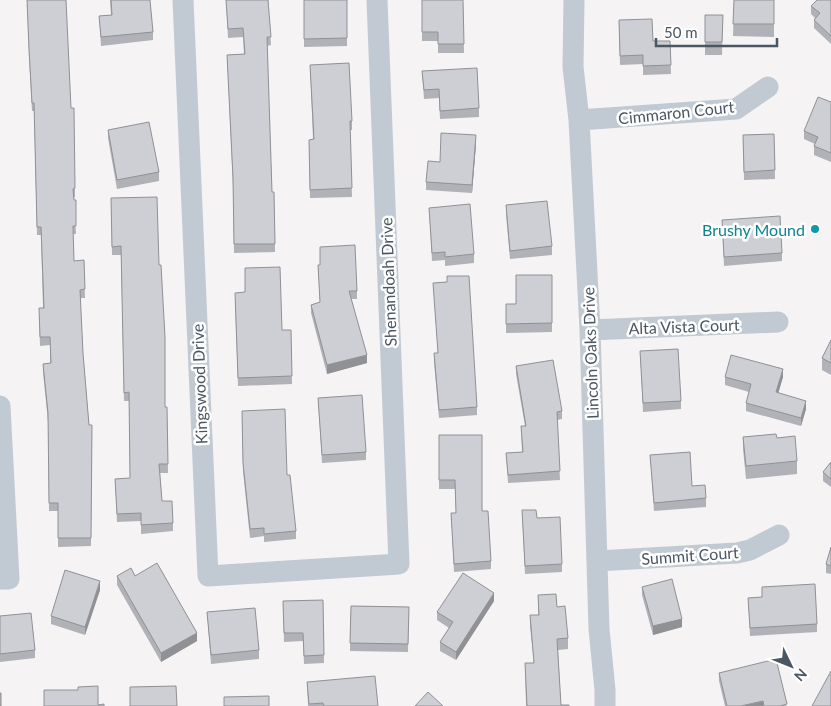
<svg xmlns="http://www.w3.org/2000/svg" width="831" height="706" viewBox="0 0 831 706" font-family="Lato,sans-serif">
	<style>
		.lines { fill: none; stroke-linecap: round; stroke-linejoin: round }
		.minor { stroke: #c1cad2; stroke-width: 21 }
		.wall { fill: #b0b2b7 }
		.shaded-wall { fill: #909195 }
		.building { fill: #cdcfd5; stroke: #909195 }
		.culture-dot { fill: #0f9aa8; stroke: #fff; stroke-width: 2 }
		.labels { text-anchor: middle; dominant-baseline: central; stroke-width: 5; stroke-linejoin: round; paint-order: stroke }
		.street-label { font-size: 16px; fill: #4a5661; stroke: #fff }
		.culture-label { font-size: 16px; fill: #0d838f; stroke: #fff; text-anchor: end }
	</style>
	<rect width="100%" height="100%" fill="#f5f3f3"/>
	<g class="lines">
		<path class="minor" d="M183 0 208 576 399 564 377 0
			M574 0 573 67 579 120 590 330 599 629 605 690V706
			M579 120 736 109 768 87
			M590 330 778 322
			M0 406 9 579H0
			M597 561 737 553 750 550 779 535"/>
	</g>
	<path class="wall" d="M27 0 75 188V197H74L76 234H73L74 261 84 260 85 298H80L83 353 89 425H92L91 546 58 547V511H49L48 422 43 372V364L50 363V345L40 346 39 316 43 308 41 235H37L34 111H32L29 57Z
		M110 0H150L153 32V40L101 46 99 16 111 15Z
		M226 0H268L271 45 267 46 272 192H274L275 252 234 253 233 187 227 55 244 54 243 37 228 38Z
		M304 0H347V46L304 47Z
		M422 0H463L464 53H438V41H422Z
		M734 0H774V37L733 36Z
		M831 0V44L814 28V20L815 18 811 14V6Z
		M705 15H723L722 55H705Z
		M619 20 653 41H670L671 74 643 75V64L620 65Z
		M310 65 352 121V130H350L352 197 310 198 309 140 313 139Z
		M422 71 479 108V117L440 119 439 98 424 99Z
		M831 102V162L814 155V146L815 144 804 139V131Z
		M108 130 159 172V181L117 189 108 138Z
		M774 134 775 179 744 180 743 135Z
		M476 144 472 193 426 190V182L440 162Z
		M111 198 159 265 165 407H167L168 473H160L162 501 173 523V531L141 534V521L117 522 115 479 130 478 129 401H124L121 255H112Z
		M506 205 552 246V255L510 259 506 214Z
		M429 208 474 254V263L445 266V260L432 261Z
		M722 220 782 253V261L724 266Z
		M318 265 357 291V299H351L367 363 327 374 311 313V305L320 302Z
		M552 275V332L506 333V304H516Z
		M447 276 477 407V415L439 418 434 362V353H438L433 283 447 282Z
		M235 301 282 330H291L292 384 238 386Z
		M831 340V375L822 370V358Z
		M640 351 681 401V409L643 412Z
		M516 366 562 411V419L557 420 560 480 508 483 506 453 522 452 521 426H525L516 374Z
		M725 377H783L778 393 806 409 801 426 746 411V403L749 392 725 385Z
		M318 398 366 452V460L322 463Z
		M242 411 287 475 296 531V539L264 542V536L250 538 243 471Z
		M439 435 482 511 491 561V569L454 572 451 513H456L455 489H439Z
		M743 437 777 438 797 461V474L746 479 743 449Z
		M650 455 692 486 706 498V507L654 511Z
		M831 462V487L823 481V472Z
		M522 510 537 518 562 564V572L525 574Z
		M831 547V574L826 573V564Z
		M117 576H135L197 641 161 662 117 585Z
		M642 587 682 627 653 635 642 595Z
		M762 587 817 624V632L750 636 748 598 762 597Z
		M100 590 85 635 51 624V616Z
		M538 595 557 607 568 638V649L558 650 561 705 569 706H526L525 663H534L530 626V615H538Z
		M323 600 324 663 304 664 303 641 284 642 283 601Z
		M494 601 456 660 440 651V642L449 628 437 620V612Z
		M351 606 409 607 408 652 350 651Z
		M207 612 259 650V659L211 664Z
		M0 616 35 650V658L0 662Z
		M719 673 787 706H725L719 681Z
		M307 682 378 706H308Z"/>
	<path class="shaded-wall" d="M476 135V144L472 193V185Z
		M367 355V363L327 374V365Z
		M783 369V377L776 401V392Z
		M806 401V409L801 426V418Z
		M100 581V590L85 635V627Z
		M494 593V601L456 660V652Z
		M682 619V627L653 635V626Z
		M197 633V641L161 662V653Z
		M763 701V706H741Z"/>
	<path class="building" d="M27 0H66L71 108H74L75 188 73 189 74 200H76V226H73L74 261 84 260 85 289 80 290 83 353 89 425H92L91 538H58V503H49L48 413 43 364 51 363 50 337H40L39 308H44L41 227H37L34 103H32L29 49Z
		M111 0H150L153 32 101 37 99 16 112 15Z
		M226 0H268L271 37H267L272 192H274L275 244H234L233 178 227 55 245 54 243 28 228 29Z
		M304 0H347V38L304 39Z
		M422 0H463L464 44H438V32H422Z
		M734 0H774V24H733Z
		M817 0H831V36L814 20 820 13 811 6Z
		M705 15H723L722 42H705Z
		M652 19 653 41H670L671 65 643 66V55L620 56 619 20Z
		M349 63 352 121H350L352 188 310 190 309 140 314 139 310 65Z
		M477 68 479 108 440 111 439 89 424 90 422 71Z
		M818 97 831 102V153L814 146 818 137 804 131Z
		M149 122 159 172 117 180 108 130Z
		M441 133 476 135 472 185 426 182 428 161 440 162Z
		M774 134 775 170 744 172 743 135Z
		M157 197 159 265H161L165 337V407H167L168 464H159L162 501H172L173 523 141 525V513L117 514 115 479 130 478 129 392 124 393 121 246 112 247 111 198Z
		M547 201 552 246 510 251 506 205Z
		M470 204 474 254 445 257V252L432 253 429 208Z
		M780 216 782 253 724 257 722 220Z
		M355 245 357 291H349L367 355 327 365 311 305 320 302 318 265H320V247Z
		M280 267 282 330H291L292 376 238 378 235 293 245 292V268Z
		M516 275H552V323L506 324V304H516Z
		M447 276H469L477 407 439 410 434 353H438L433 283 447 282Z
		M831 340V363L822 358Z
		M678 349 681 401 643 403 640 351Z
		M731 355 783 369 776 392 806 401 801 418 746 403 751 384 725 377Z
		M553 360 562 411 557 412 560 471 508 475 506 453 523 452 521 426H526L516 366Z
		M362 395 366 452 322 455 318 398Z
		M285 409 287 475H290L296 531 264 534V528L250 529 243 463 242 411Z
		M776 434 777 438 795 436 797 461 746 466 743 437Z
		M439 435H482V511H488L491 561 454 564 451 513H456L455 480H439Z
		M690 452 692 486 705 485 706 498 654 503 650 455Z
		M831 462V479L823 472Z
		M522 510H536L537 518 560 517 562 564 525 566Z
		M831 547V566L826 564Z
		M157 563 197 633 161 653 117 576 131 568 135 576Z
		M65 570 100 581 85 627 51 616Z
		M463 573 494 593 456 652 440 642 453 622 437 612Z
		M672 579 682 619 653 626 642 587Z
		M815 584 817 624 750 628 748 598 762 597V587Z
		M556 594 557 607 565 606 568 638 557 639 561 705H569V706H527L525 663H534L530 615H539L538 595Z
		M323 600 324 655 304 656 303 633H284L283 601Z
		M351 606 409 607 408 644 350 643Z
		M255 608 259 650 211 655 207 612Z
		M31 613 35 650 0 654V616Z
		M776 659 787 704 780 706H764L763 701 741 706H727L719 673Z
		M831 671V706H812Z
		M375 676 378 706H324L323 703 309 704 307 682Z
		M98 686V705L104 704V706H44V690H78V687Z
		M176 686 177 706H130V687Z
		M428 692 443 706H415Z
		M0 693H1V706H0Z
		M269 696V706H224V697Z"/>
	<circle class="culture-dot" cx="815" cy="229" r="5"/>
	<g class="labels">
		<g class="street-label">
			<text transform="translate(676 112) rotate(-6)">Cimmaron Court</text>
			<text transform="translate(388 282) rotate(-92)">Shenandoah Drive</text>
			<text transform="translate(684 326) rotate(-2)">Alta Vista Court</text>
			<text transform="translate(590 353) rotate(-92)">Lincoln Oaks Drive</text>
			<text transform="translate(199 384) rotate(-92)">Kingswood Drive</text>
			<text transform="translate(690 555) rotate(-4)">Summit Court</text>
		</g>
		<g class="culture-label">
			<text x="805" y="229">Brushy Mound</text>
		</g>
	</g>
	<g transform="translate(791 666) rotate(133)" stroke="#ffffff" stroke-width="4" paint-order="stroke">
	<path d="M0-4L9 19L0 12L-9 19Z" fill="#4a5661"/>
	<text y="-8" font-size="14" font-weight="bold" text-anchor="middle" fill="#4a5661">N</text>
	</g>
	<path d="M656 38v8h121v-8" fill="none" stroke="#4a5661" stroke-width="2.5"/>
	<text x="664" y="38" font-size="15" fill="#4a5661" stroke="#ffffff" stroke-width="4" paint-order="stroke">50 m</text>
</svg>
